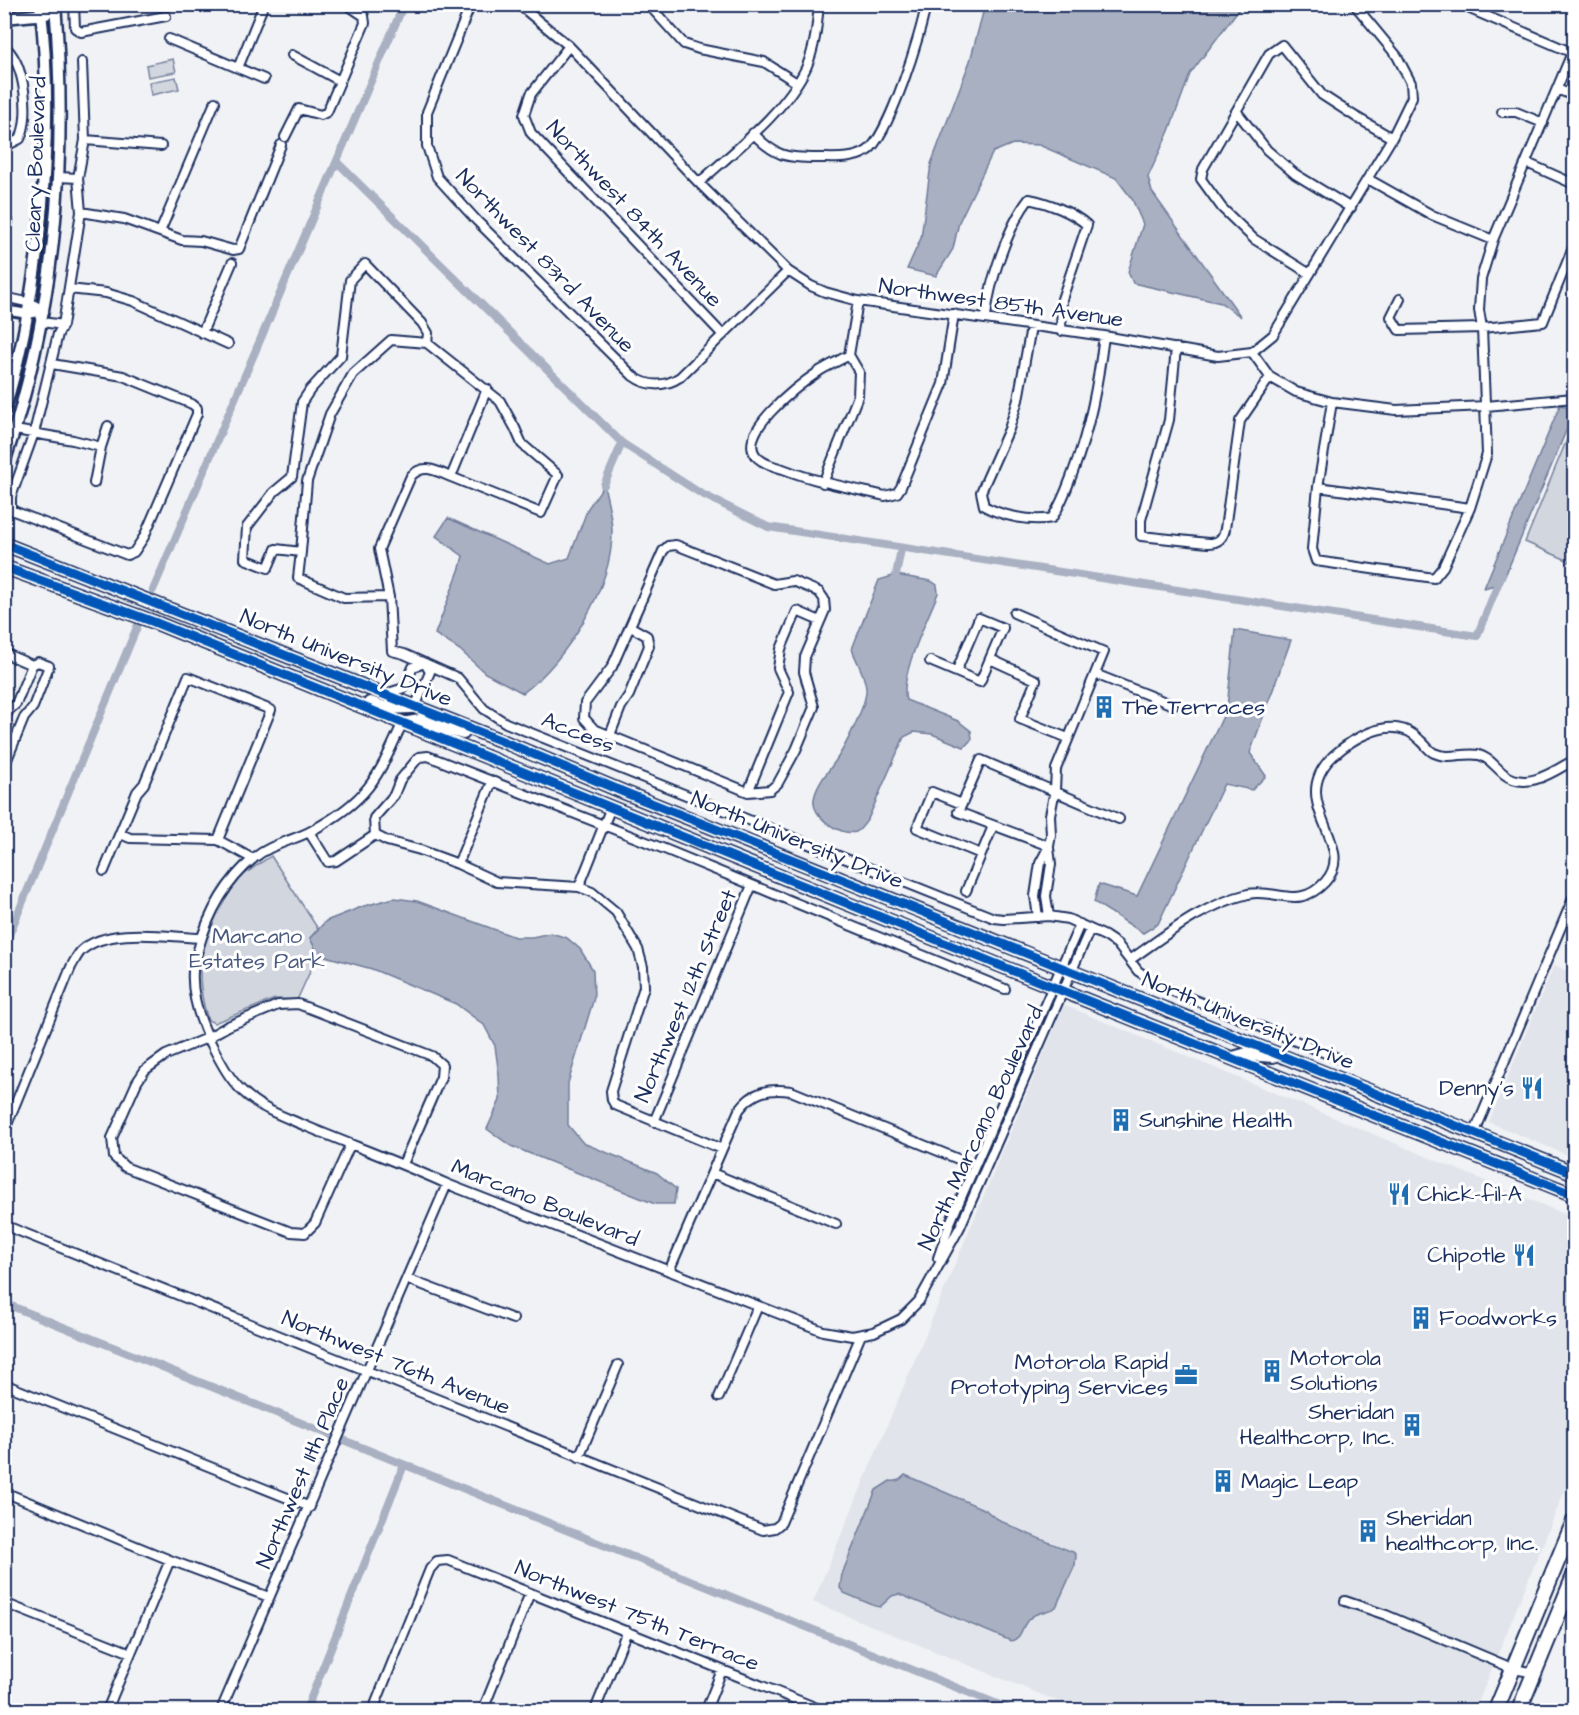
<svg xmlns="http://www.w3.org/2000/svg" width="1579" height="1715" viewBox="0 0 1579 1715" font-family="'Architects Daughter',sans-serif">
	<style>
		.built { fill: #e1e4ea }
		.green { fill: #d2d6df; stroke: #76829e; stroke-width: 1.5 }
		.water { fill: #a8b0c2; stroke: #707c9a; stroke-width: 1.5 }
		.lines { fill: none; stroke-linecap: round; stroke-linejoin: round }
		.canal { stroke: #a8b0c2; stroke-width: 8 }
		.street-casing { stroke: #1b2f5e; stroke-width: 12 }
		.secondary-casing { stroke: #1b2f5e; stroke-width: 15 }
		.primary-casing { stroke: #1b2f5e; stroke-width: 16 }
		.highway-casing { stroke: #1b2f5e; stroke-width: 18 }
		.street { stroke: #fff; stroke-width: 8 }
		.secondary { stroke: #fff; stroke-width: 10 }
		.primary { stroke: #fff; stroke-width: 12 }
		.highway { stroke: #fff; stroke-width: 14 }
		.cycleway-casing { stroke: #fff; stroke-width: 13 }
		.cycleway { stroke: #0057b8; stroke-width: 9 }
		.labels { text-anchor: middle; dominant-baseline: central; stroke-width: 6; stroke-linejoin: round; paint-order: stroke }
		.street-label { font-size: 22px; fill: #1b2f5e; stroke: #fff }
		.poi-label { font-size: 22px; fill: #1b2f5e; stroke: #fff; text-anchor: start }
		.park-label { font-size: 22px; fill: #49597e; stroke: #fff }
	</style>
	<rect width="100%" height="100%" fill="#f1f2f5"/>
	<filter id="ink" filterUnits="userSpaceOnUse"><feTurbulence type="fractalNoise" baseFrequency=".0167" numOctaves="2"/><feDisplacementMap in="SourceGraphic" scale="12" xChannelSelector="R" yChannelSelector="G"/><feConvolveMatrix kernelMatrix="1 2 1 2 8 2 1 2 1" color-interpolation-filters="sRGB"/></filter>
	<g filter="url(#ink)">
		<path class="built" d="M1554 965 1574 974V1158L1489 1122Z
			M1064 1005 1574 1218V1468L1475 1710H1079L813 1602Z"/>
		<path class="green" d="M173 59 176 72 148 77 146 65Z
			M176 77 179 89 151 95 149 82Z
			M1574 422V563L1525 542Z
			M271 856 318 929 310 938 318 954 297 1000 275 999 214 1023 208 1020C193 974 199 931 227 891 238 877 256 866 271 856Z"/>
		<path class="water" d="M985 5H1242L1190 74 1169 131 1148 177 1152 192 1241 317 1221 303 1133 283 1128 272 1143 224 1132 199 1116 178 1039 145 1013 144 993 152 959 222 953 249 936 276 907 269 921 238 931 164 970 61Z
			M1560 405 1574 408V412L1502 583 1484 588Z
			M604 485C607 499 612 516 612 531 613 587 566 660 523 693L485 673 460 650 435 634 460 568 463 556 436 536 448 518 550 564 569 558 588 508Z
			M896 575 931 581 937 585 938 593C928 619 899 675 906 700L958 721 971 731 972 739 964 747 932 734 914 732 904 737 868 819C865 823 861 830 856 832 839 836 811 816 814 799 816 786 826 774 834 763 843 751 868 703 866 688 865 675 856 661 852 649L879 580Z
			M1235 630 1291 640 1250 753 1266 776 1252 790 1224 784 1158 924 1143 933 1094 902 1099 884 1137 896 1227 708Z
			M394 898 417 901 515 937H532L551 933 567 938 580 949 593 970 594 998 568 1083V1125L583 1143 657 1173 676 1189 674 1204H655L511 1146 487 1129 500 1100 499 1075 495 1046 484 1025 456 1004 372 969 318 954 310 938 326 921 364 906Z
			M905 1475 986 1510C998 1524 1054 1544 1073 1552L1076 1555 1075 1565 1056 1607C1048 1613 1036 1611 1029 1619 1021 1626 1023 1638 1011 1641L899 1594 892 1596 880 1607 875 1606 844 1593 840 1588 842 1574 876 1490 890 1481C897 1482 900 1480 905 1475Z"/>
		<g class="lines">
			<path class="canal" d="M337 162 622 443 700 493 768 527 1477 636 1502 574
				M604 485 622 443
				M896 575 901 549
				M153 590 404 4
				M4 947 137 627
				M4 1303 1012 1710
				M306 1710 404 1465"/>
			<g class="street-casing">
				<path id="street" d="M74 4 75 28 81 32 166 16
					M471 4 427 112V146L437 177 477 221 633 376C648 387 665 387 680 377L788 271
					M518 4 569 46 699 183 788 271 811 286 825 292 858 301 1104 336 1218 356 1252 352
					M648 4 684 44 699 49 764 62 797 83
					M1470 4V9L1573 53
					M169 39 264 79
					M4 46C25 63 31 116 20 139L4 147
					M569 46 531 94 524 115 531 133 723 335
					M292 55 340 81
					M238 68 264 4
					M1557 89 1574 96
					M1237 112 1267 150 1295 174 1351 208
					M1502 112H1516L1543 123
					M753 133C775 157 787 158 818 158 834 158 853 160 867 151 888 138 922 32 926 4
					M285 137 299 109 321 115 327 112 365 23 364 16 346 4
					M85 140 161 146
					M1527 163 1574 184
					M59 177 78 178
					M1368 179 1432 215 1493 240
					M699 183C735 150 785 112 806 68 815 48 817 26 819 4
					M81 212 124 219 182 240 201 241 233 250 239 249 281 145
					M4 224 8 222
					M160 232 215 102
					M1310 274 1254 239 1222 208 1201 179 1203 169 1269 54 1282 45 1322 95 1356 117 1392 138
					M69 289 106 293 133 301 228 344
					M4 297 31 303 44 311
					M1400 299 1391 317 1399 330 1482 328 1543 322 1574 245
					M858 301 849 355C840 360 830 365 821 370 803 382 725 439 762 461 768 465 776 467 783 469 817 482 850 488 885 496L897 493 901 487 943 384 954 314
					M4 310 28 314 44 311
					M986 319C988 285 1008 226 1029 199 1049 203 1072 212 1087 225L1062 299 1061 331
					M42 322 63 325
					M1031 327 1018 400 1009 429 981 492 984 506C1002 516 1031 522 1052 518 1062 503 1067 488 1073 472 1090 428 1098 383 1104 336
					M202 333 232 263
					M1176 348 1169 420 1141 520V536L1208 543C1218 543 1223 539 1225 529L1240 421 1270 377
					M1252 352 1273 335 1392 138 1412 97 1411 83 1397 56 1354 4
					M1252 352 1270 377 1296 392 1332 402 1396 410 1486 406 1574 398
					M52 364 123 376 192 404 197 408V414L144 537 134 552 127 555 11 510V497L34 433 58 334 63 325 81 212 78 178 85 140 82 62
					M487 389 451 477C436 471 424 463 411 476L379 549 389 597 392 651 404 654 458 678 484 709 506 723 994 918 1004 919 1049 916 1068 919 1105 936 1117 944 1138 971 1160 986 1345 1061
					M1332 402 1318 487 1312 549 1316 561 1434 578 1443 567 1470 508 1487 454 1482 328 1479 310 1481 279 1493 240 1574 48
					M15 430 73 440 101 447
					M94 483 101 447 108 426
					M823 483 858 396 859 372 849 355
					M1318 487 1470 508
					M676 545 774 584 793 581 819 592 824 599 825 610 805 657 804 672 814 707 796 750 778 783 770 790 748 792 594 729 584 718 585 703 612 667 663 551 668 546Z
					M301 552 307 481 330 414 353 374 391 340 427 343
					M389 597 344 598 298 578 301 552 276 549 268 568 245 559 247 527 274 492 292 477 302 402 310 390 341 356 350 280 365 264 422 323 428 333 427 343 500 401 515 428 522 444 558 475 541 513 451 477
					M1014 613 1104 652 1056 769 1055 790 1050 815 1051 835 1049 846 1040 863 1035 896 1038 917
					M4 653 32 665
					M990 659 1036 680 1020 719 1068 738
					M930 661 980 682 1003 628 979 618 956 672
					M1095 674 1173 705
					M385 694 404 688 413 667 425 663 430 672 415 707
					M4 720 9 710 16 704 32 665
					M402 724C377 780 367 801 311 831 292 841 271 844 254 858 225 882 208 914 198 950 196 957 193 964 193 971 191 1000 203 1029 216 1053 225 1070 233 1084 248 1096 265 1111 288 1118 308 1127 354 1146 401 1163 447 1184L823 1331 852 1336 874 1332 901 1319 919 1301 960 1227 1090 929
					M610 735 621 707 629 695 649 646 647 636 631 627
					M4 767 24 718 33 707 49 666 38 662 32 665
					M748 792 789 692 778 668 781 649 797 611 820 621
					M962 804 958 812 1049 846
					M309 832 328 862 336 861 375 835
					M121 834 130 838 218 840 253 859
					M375 835 374 818 394 795 400 780 419 757 428 756 667 850 1005 989
					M375 835 387 841 420 850 458 864 497 882 579 887 592 892 616 912 638 949 643 967 644 987 611 1091 612 1100 615 1105 722 1149
					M981 854 917 828 932 792 962 804 981 760 1119 819
					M458 864 492 782
					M104 871 137 792 144 784 188 677 271 710 218 840
					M579 887 611 807
					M966 891 993 826
					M1049 916 1046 896 1051 864 1049 848
					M1130 960C1167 934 1203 905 1248 894 1277 888 1298 911 1325 882 1360 844 1284 803 1333 756 1344 746 1357 737 1371 732 1389 725 1407 726 1421 741 1426 745 1428 750 1434 753 1449 760 1464 752 1479 755 1490 758 1495 767 1504 774 1527 792 1554 771 1574 760
					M654 1122 752 885
					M4 1132 71 967C74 962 77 955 81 951 108 926 167 937 201 938
					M1474 1134 1574 896
					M350 1145 315 1223 305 1233 291 1232 125 1167 114 1157 112 1138 137 1082 145 1070 166 1055 207 1038 228 1026 278 1005 298 1004 432 1056 442 1065 441 1077 403 1164
					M712 1173 836 1224
					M4 1225 763 1530 775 1528 781 1523 861 1335
					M938 1258 950 1223 1080 924
					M669 1271 739 1110C753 1091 769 1088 791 1091L963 1161
					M407 1279 513 1319
					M4 1384 310 1507
					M719 1397 758 1306
					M579 1457 618 1365
					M4 1492 170 1560 269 1597
					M1345 1601 1386 1615 1514 1669 1535 1673
					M4 1603 131 1653
					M107 1710 170 1560
					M221 1710 447 1184
					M373 1710 430 1569 437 1561 448 1560 822 1710
					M483 1710 530 1593
					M595 1710 627 1631
					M706 1710 722 1670"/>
			</g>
			<g class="secondary-casing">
				<path id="secondary" d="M4 18 46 14
					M4 411C22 353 32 296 39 236 47 159 50 82 40 4
					M4 463C55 311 68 163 55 4"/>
			</g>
			<g class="primary-casing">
				<path id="primary" d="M4 544 502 741 626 793 1574 1173
					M4 567 154 622 1053 987 1574 1195
					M370 703 384 708 411 707
					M402 724 420 721 463 733
					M1233 1058 1247 1054 1273 1056"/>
			</g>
			<g class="highway-casing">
				<path id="highway" d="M1496 1710 1574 1521
					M1519 1710 1574 1576"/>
			</g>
			<use href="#street" class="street"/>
			<use href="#secondary" class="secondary"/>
			<use href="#primary" class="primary"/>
			<use href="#highway" class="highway"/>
			<g class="cycleway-casing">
				<path id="cycleway" d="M4 544 502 741 626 793 1574 1173
					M4 567 154 622 1053 987 1574 1195"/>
			</g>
			<use href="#cycleway" class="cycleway"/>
		</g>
	</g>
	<defs>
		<g id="building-bare" transform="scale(1.8)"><path d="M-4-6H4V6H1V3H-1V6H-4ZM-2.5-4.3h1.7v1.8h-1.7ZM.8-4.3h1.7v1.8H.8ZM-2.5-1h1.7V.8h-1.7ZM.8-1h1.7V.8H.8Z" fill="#1f6fb2" stroke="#fff" stroke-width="2.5" paint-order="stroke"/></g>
		<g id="restaurant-bare" transform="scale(1.8)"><path d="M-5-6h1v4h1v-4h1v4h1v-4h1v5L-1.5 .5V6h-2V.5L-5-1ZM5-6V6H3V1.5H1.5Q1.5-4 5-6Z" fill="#1f6fb2" stroke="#fff" stroke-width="2.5" paint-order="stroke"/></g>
		<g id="office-bare" transform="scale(1.8)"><path d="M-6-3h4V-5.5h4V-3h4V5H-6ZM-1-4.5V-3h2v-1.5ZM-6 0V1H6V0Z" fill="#1f6fb2" stroke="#fff" stroke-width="2.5" paint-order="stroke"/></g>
	</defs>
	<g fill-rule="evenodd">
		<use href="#building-bare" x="1104" y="707"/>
		<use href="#restaurant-bare" x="1532" y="1088"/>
		<use href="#building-bare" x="1121" y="1120"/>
		<use href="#restaurant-bare" x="1399" y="1194"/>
		<use href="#restaurant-bare" x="1524" y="1255"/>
		<use href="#building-bare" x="1421" y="1318"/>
		<use href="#building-bare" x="1272" y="1371"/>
		<use href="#office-bare" x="1186" y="1375"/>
		<use href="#building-bare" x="1412" y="1425"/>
		<use href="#building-bare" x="1223" y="1481"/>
		<use href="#building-bare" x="1368" y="1531"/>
	</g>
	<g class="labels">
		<g class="street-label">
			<text transform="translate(36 164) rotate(-88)">Cleary Boulevard</text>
			<text transform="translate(634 214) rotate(47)">Northwest 84th Avenue</text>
			<text transform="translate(545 261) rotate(46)">Northwest 83rd Avenue</text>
			<text transform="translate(1001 303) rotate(8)">Northwest 85th Avenue</text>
			<text transform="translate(346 658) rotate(22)">North University Drive</text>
			<text transform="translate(578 733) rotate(22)">Access</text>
			<text transform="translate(797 840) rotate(22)">North University Drive</text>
			<text transform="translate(686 996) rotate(-67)">Northwest 12th Street</text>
			<text transform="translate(1248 1021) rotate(22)">North University Drive</text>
			<text transform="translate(981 1128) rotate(-65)">North Marcano Boulevard</text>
			<text transform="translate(545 1203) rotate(22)">Marcano Boulevard</text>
			<text transform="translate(396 1363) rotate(22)">Northwest 76th Avenue</text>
			<text transform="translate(303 1473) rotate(-67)">Northwest 11th Place</text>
			<text transform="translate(637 1616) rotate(22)">Northwest 75th Terrace</text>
		</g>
		<g class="poi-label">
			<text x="1122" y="707">The Terraces</text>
			<text x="1514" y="1088" text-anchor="end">Denny's</text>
			<text x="1139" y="1120">Sunshine Health</text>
			<text x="1417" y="1194">Chick-fil-A</text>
			<text x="1506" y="1255" text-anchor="end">Chipotle</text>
			<text x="1439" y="1318">Foodworks</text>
			<text x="1290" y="1358">Motorola<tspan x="1290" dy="25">Solutions</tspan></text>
			<text x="1168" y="1362" text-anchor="end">Motorola Rapid<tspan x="1168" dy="25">Prototyping Services</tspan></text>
			<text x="1394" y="1412" text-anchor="end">Sheridan<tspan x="1394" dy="25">Healthcorp, Inc.</tspan></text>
			<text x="1241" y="1481">Magic Leap</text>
			<text x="1386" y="1518">Sheridan<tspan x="1386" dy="25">healthcorp, Inc.</tspan></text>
		</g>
		<g class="park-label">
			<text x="257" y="936">Marcano<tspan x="257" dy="25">Estates Park</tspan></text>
		</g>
	</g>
	<rect width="1579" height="1715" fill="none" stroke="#fff" stroke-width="24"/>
	<rect x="12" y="12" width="1555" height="1691" fill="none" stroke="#1b2f5e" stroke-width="2" filter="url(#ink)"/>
</svg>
